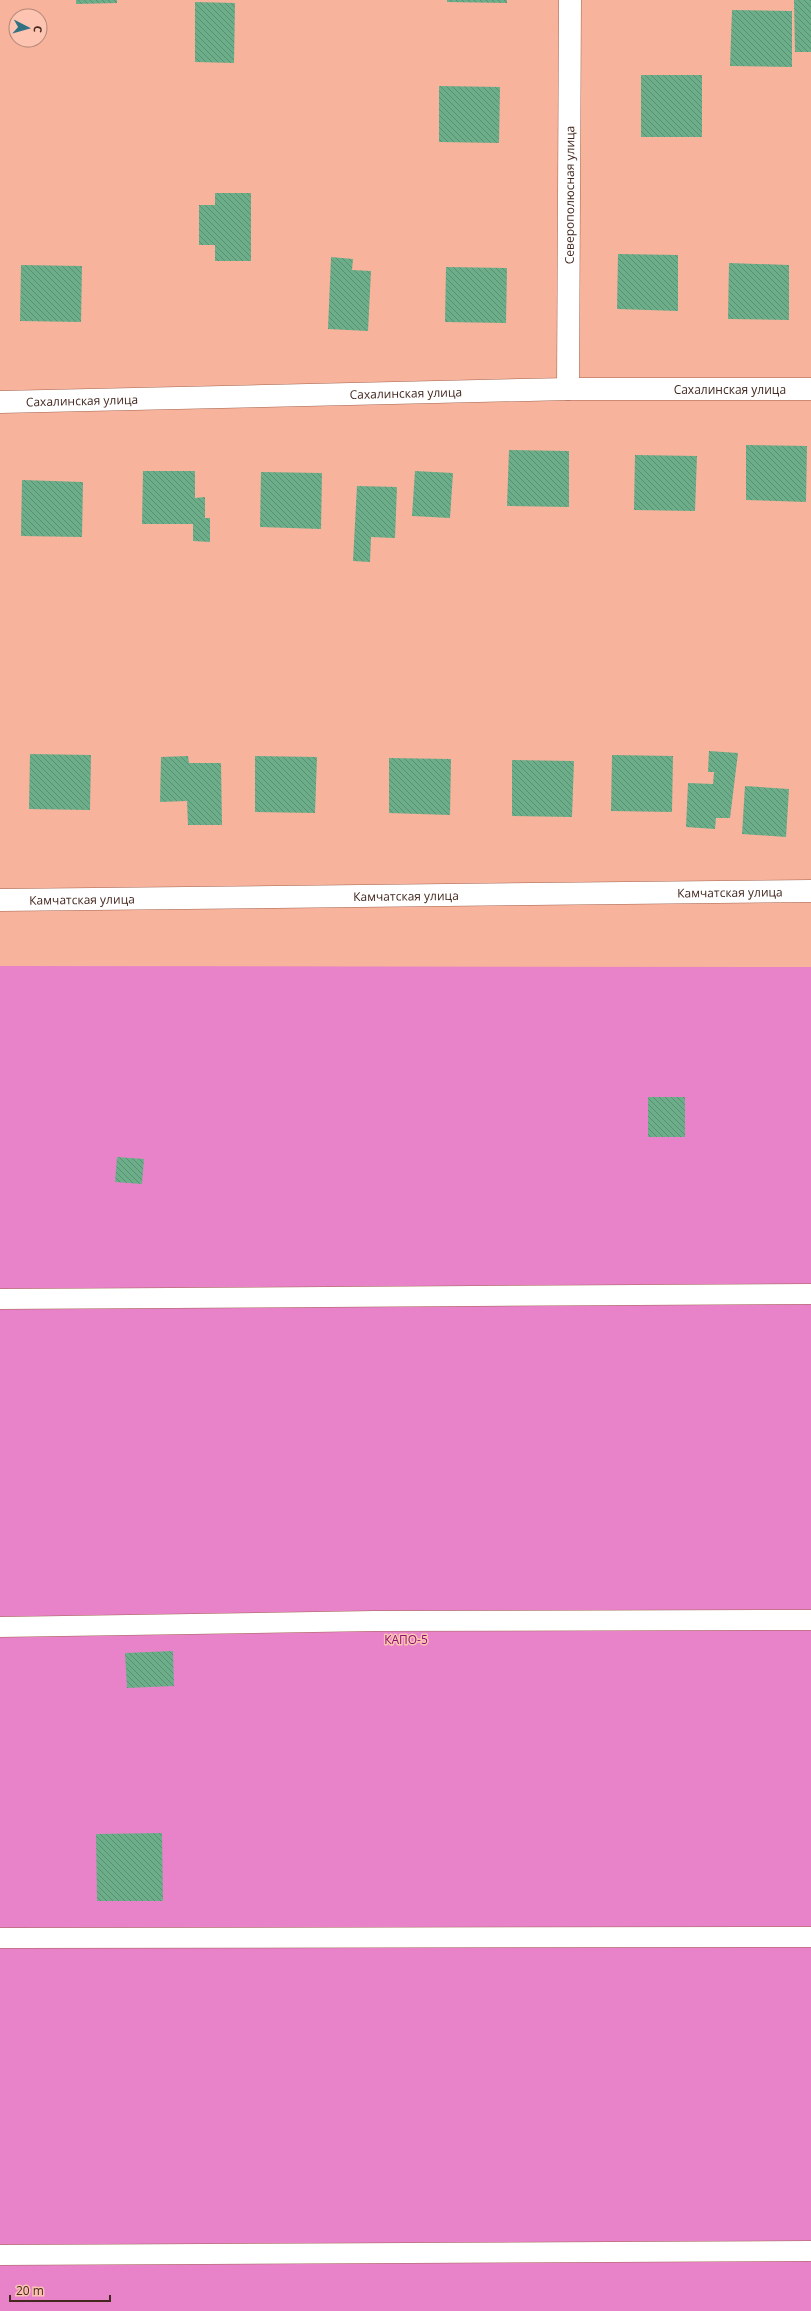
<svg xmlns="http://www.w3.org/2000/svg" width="811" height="2311" viewBox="0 0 811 2311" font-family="'Open Sans',sans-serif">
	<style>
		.green { fill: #e883ca }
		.building { fill: url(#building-back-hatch) }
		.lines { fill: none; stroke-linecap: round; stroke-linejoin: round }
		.lane-casing { stroke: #a36550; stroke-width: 21 }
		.street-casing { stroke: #a36550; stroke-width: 23 }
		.secondary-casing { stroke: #a36550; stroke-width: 23 }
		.primary-casing { stroke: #a36550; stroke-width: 23 }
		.lane { stroke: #fff; stroke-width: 20 }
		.street { stroke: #fff; stroke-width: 22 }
		.secondary { stroke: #fff; stroke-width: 22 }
		.primary { stroke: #fff; stroke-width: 22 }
		.labels { text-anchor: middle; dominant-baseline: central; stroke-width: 3; stroke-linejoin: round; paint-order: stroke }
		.street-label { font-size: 12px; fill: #43281f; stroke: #fcc4b1 }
		.park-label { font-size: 12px; fill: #8d0f73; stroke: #fcc4b1 }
	</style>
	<defs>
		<pattern id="building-back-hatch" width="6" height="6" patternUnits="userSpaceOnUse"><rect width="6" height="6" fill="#6cae8a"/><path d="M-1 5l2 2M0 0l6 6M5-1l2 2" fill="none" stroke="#5a8e70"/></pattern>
	</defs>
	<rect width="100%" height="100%" fill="#f7b39c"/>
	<path class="green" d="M0 966 811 967V2311H0Z"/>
	<path class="building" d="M76 0H117V3L76 4Z
		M447 0H507V3L447 2Z
		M794 0H811V52H795Z
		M195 2 235 3 234 63 195 62Z
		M732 10 792 11V67L730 66Z
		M641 75H702V137H641Z
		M439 86 500 87 499 143 439 142Z
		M215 193H251V261H215V245H199V205H215Z
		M618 254 678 255V311L617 309Z
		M331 257 353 259 352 270 371 271 368 331 328 329Z
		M729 263 789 265V320L728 319Z
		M21 265 82 266 81 322 20 321Z
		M446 267 507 268 506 323 445 322Z
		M746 445 807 446 806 502 746 500Z
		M509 450 569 451V507L507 506Z
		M635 455 697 456 695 511 634 510Z
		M143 471H195V498L205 497V518H210V542L193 541V524H142Z
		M415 471 453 473 450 518 412 516Z
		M261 472 322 473 321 529 260 527Z
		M22 480 83 482 82 537 21 536Z
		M357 486 397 487 395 538 371 537 370 562 353 561Z
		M709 751 738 753 730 818H716L715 829 686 827 688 783 713 784 714 772H708Z
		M30 754 91 755 90 810 29 809Z
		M612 755 673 756 672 812 611 811Z
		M188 756 189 763H221L222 825H188L187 801 160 802 161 757Z
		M255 756 317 757 315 813 255 812Z
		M389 758 451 759 450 815 389 813Z
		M512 760 574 761 572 817 512 816Z
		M745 786 789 789 786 837 742 834Z
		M648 1097H685V1137H648Z
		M117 1157 144 1159 142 1184 115 1182Z
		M173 1651 174 1686 127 1688 125 1653Z
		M162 1833 163 1901H97L96 1834Z"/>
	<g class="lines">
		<g class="lane-casing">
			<path id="lane" d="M0 1299 811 1294
				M0 1627 374 1621 811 1620
				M0 1938 811 1937
				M0 2255 811 2251"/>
		</g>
		<g class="street-casing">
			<g id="street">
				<path id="s1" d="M568 389 570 0"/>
			</g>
		</g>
		<g class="secondary-casing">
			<g id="secondary">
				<path id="s2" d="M0 402 568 389H811"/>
			</g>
		</g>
		<g class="primary-casing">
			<g id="primary">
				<path id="s3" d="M0 900 811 891"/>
			</g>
		</g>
		<use href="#lane" class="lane"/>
		<use href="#street" class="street"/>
		<use href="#secondary" class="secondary"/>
		<use href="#primary" class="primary"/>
	</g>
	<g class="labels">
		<g class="street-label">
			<text stroke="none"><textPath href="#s1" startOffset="194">Северополюсная улица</textPath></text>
			<text stroke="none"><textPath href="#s2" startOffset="730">Сахалинская улица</textPath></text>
			<text stroke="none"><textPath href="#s2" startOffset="406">Сахалинская улица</textPath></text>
			<text stroke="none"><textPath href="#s2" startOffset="82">Сахалинская улица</textPath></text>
			<text stroke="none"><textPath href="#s3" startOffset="730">Камчатская улица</textPath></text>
			<text stroke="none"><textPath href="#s3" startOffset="406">Камчатская улица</textPath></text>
			<text stroke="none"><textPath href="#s3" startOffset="82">Камчатская улица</textPath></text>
		</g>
		<g class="park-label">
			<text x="406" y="1639">КАПО-5</text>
		</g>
	</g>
	<g transform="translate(28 28) rotate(96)"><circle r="19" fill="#fcc4b1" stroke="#b28677"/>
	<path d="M0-3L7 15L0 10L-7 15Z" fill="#307284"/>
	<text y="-6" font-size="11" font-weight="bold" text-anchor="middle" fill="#43281f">С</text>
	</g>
	<path d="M10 2295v6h100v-6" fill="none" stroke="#43281f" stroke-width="2"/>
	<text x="16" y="2295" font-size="12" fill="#43281f" stroke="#fcc4b1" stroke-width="3" paint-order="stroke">20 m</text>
</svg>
